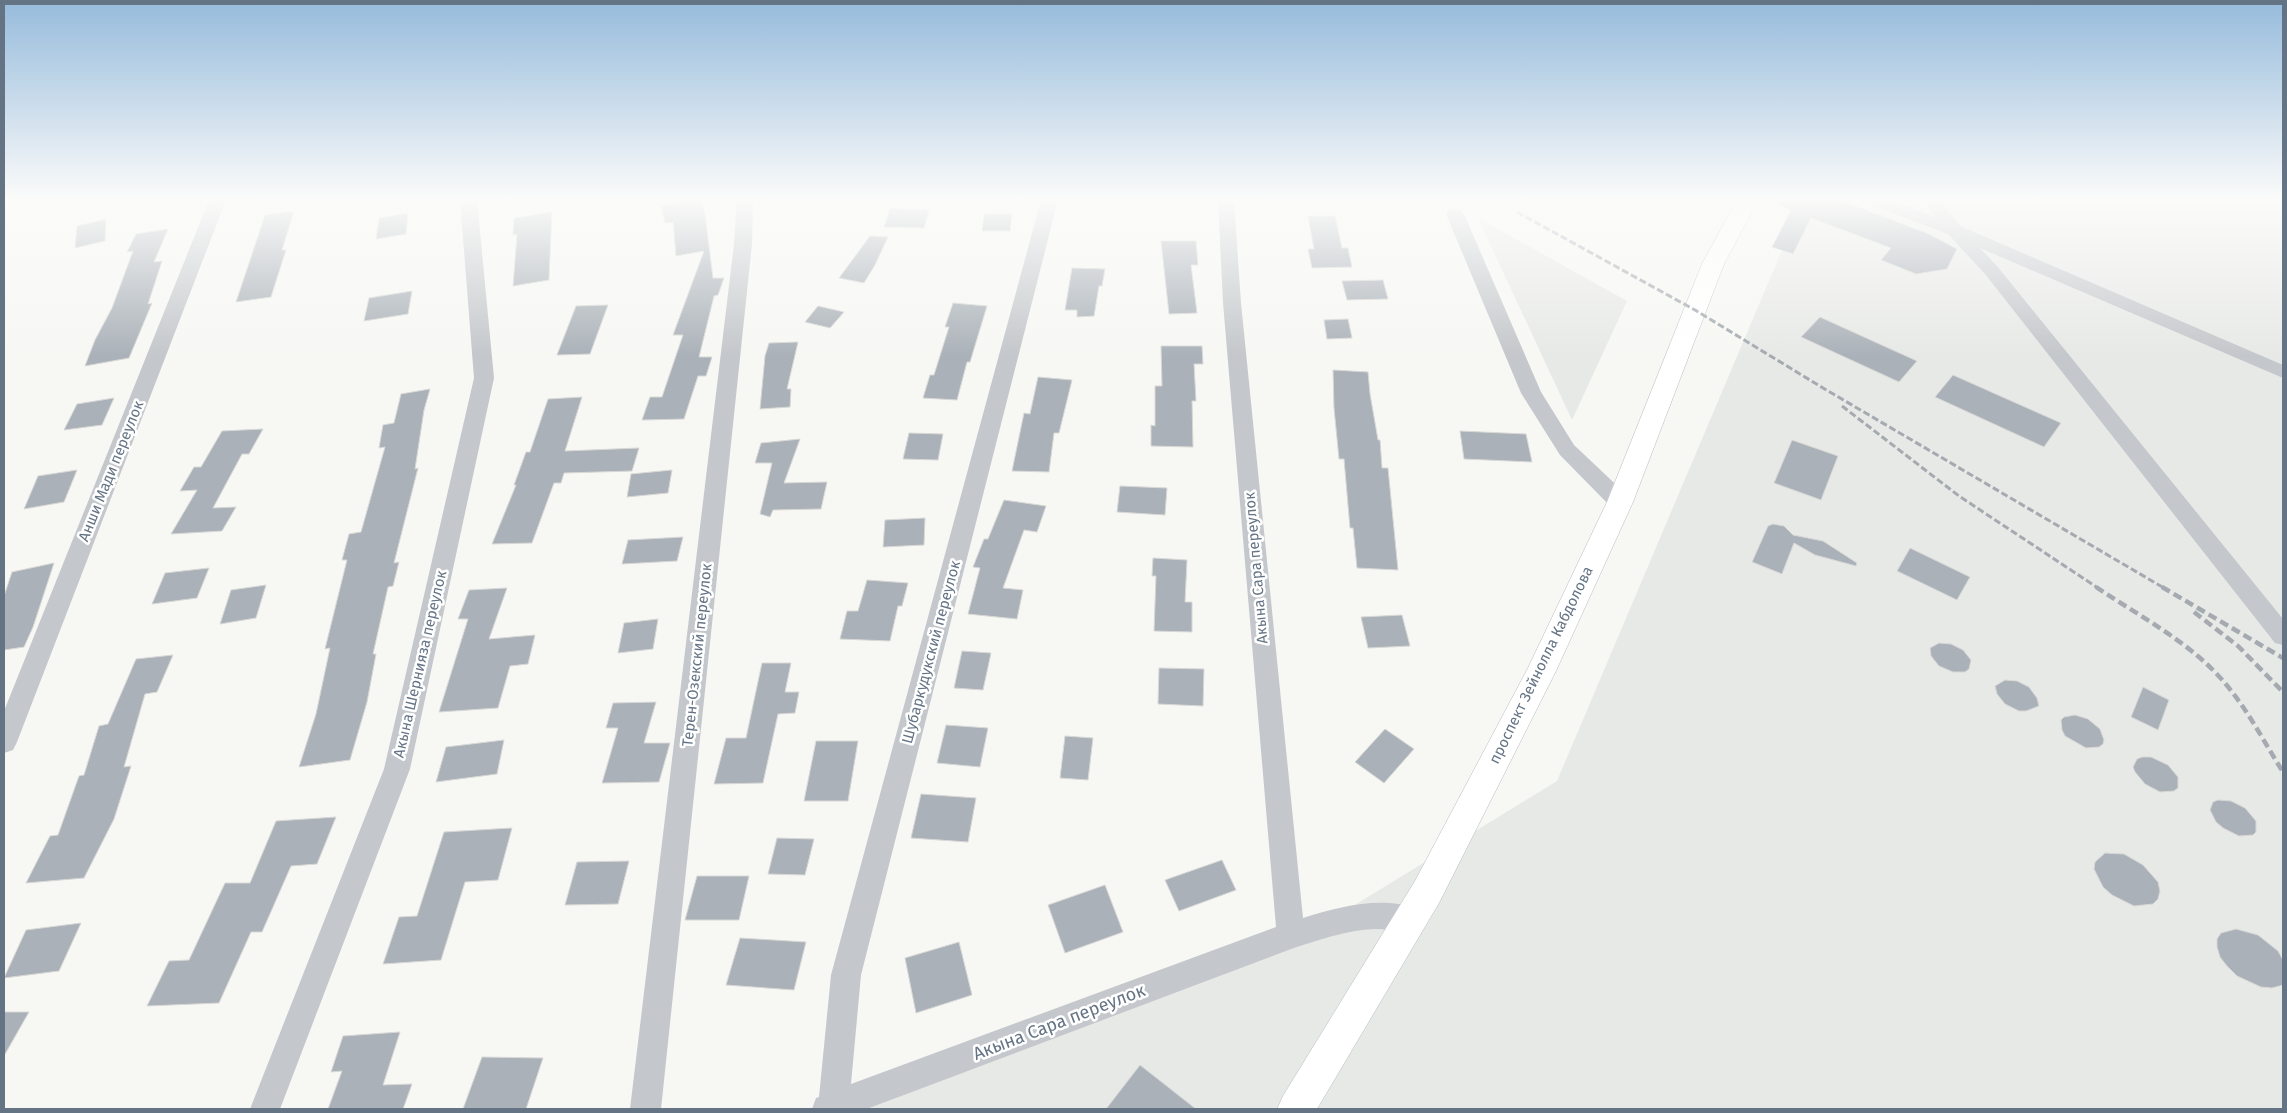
<svg xmlns="http://www.w3.org/2000/svg" width="2287" height="1113" viewBox="0 0 2287 1113" font-family="'Fira Sans',sans-serif">
	<style>
		.built { fill: #e7e9e7 }
		.building { fill: #aab1b8; stroke: #d8d8d6 }
		.lines { fill: none; stroke-linecap: round; stroke-linejoin: round }
		.secondary-casing { stroke: #b6bbc0; stroke-width: 1 }
		.minor { fill: #c4c7cb; fill-rule: evenodd }
		.secondary { fill: #fff; fill-rule: evenodd }
		.rail-far1 { stroke: #a4aab0; stroke-width: 3; stroke-dasharray: 7 3; stroke-linecap: butt }
		.rail { stroke: #a4aab0; stroke-width: 4.5; stroke-dasharray: 9 4.5; stroke-linecap: butt }
		.labels { text-anchor: middle; dominant-baseline: central; stroke-width: 5; stroke-linejoin: round; paint-order: stroke }
		.street-label { font-size: 15px; fill: #657485; stroke: #fff }
		.near-street-label { font-size: 18px; fill: #657485; stroke: #fff }
	</style>
	<rect width="100%" height="100%" fill="#f7f7f4"/>
	<path class="built" d="M1808 200H2283V1109H868L1288 946 1557 781 1797 215Z
		M1478 218 1627 301 1572 420Z"/>
	<path class="building" d="M690 200H701L705 214 713 278H724L718 295 714 296 699 357H712L706 376H698L684 419 642 420 650 397H662L683 335H673L704 251 676 256 673 222 665 223 661 206Z
		M1770 200H1840L1929 234 1957 249 1947 269 1916 274 1881 260 1891 248 1811 218 1793 254 1772 247 1791 210Z
		M890 208 929 210 924 228 884 227Z
		M294 211 282 250H286L271 297 236 302 265 215Z
		M552 212 549 280 513 286 517 234 513 235 514 218Z
		M408 213 406 234 376 239 379 218Z
		M984 214H1012L1010 231H982Z
		M1308 216H1335L1342 248H1348L1352 267 1312 268 1308 249H1314Z
		M106 219 105 241 75 248 77 226Z
		M168 229 154 262 162 261 148 304 152 303 129 358 85 366 95 340 112 308 133 251 127 252 136 234Z
		M870 236 888 237 875 265 864 283 839 278Z
		M1161 241H1196L1198 265H1191L1197 313 1169 314Z
		M1072 268 1105 269 1102 286H1099L1094 316 1077 317V310H1065Z
		M1383 280 1388 299 1347 300 1342 281Z
		M412 291 408 314 364 321 369 298Z
		M953 303 987 306 970 362H967L957 400 923 398 930 375H934L949 327H945Z
		M608 305 590 354 557 355 576 306Z
		M818 306 844 312 830 328 805 322Z
		M1820 317 1917 361 1899 382 1801 337Z
		M1348 319 1352 338 1327 339 1324 320Z
		M798 342 787 389H791L790 407 760 409 765 356 769 343Z
		M1161 346H1202L1203 364H1194L1196 401H1192L1193 447 1151 446V425L1155 426V386H1162Z
		M1333 370 1368 372 1370 394 1378 440H1380L1382 468H1388L1398 570 1357 568 1353 528H1350L1344 459H1339L1334 408Z
		M1953 375 2061 423 2044 447 1935 397Z
		M1038 377 1072 380 1059 433H1054L1049 472 1012 471 1024 413 1030 414Z
		M430 389 424 410 415 469 418 468 394 563 399 562 393 586 388 587 373 654H376L367 702 350 760 299 767 316 714 330 648 325 649 347 560H342L349 534 361 532 385 447 379 448 383 425 394 423 401 394Z
		M582 397 565 451 639 448 632 471 564 473 561 483H554L532 543 492 544 516 485H514L526 452H530L548 399Z
		M114 398 102 425 64 430 77 404Z
		M263 429 249 454H242L213 508 236 507 222 531 171 534 197 490 180 491 194 467H201L222 431Z
		M1460 431 1526 434 1532 462 1464 459Z
		M909 433 943 434 938 460 903 459Z
		M800 439 784 483 827 482 821 509 773 510 770 517 760 514 772 463H755L761 443Z
		M1792 440 1838 456 1821 500 1774 483Z
		M77 470 64 502 24 509 38 476Z
		M672 470 668 493 627 497 631 474Z
		M1120 486 1167 488 1165 515 1117 512Z
		M1004 500 1046 506 1037 532 1024 530 1003 588 1023 590 1017 619 968 614 980 568 973 567 984 539H988Z
		M925 518 924 545 883 547 885 520Z
		M1773 524 1784 526 1793 535 1823 541 1857 563 1856 566 1815 555 1794 543 1782 574 1752 562 1768 526Z
		M683 537 677 561 622 564 628 540Z
		M1910 548 1970 577 1957 600 1897 571Z
		M1153 558 1187 560 1185 602H1192V632L1154 631 1156 576H1152Z
		M54 563 33 627 24 647 4 650V596L12 572Z
		M209 568 197 598 152 604 165 573Z
		M867 580 908 583 902 606H898L890 641 840 639 847 611H858Z
		M266 585 256 618 220 624 231 590Z
		M507 588 489 639 535 635 528 664 510 666 498 708 439 712 468 619H458L469 590Z
		M1402 615 1410 646 1368 648 1361 617Z
		M658 619 653 649 618 653 624 623Z
		M1939 643 1951 644 1963 650 1971 660 1969 669 1965 672H1953L1939 666 1931 656 1930 648Z
		M962 651 991 653 983 690 954 688Z
		M173 655 157 692 145 694 124 767 131 766 114 819 84 878 26 883 50 836 58 835 79 776 84 775 99 726 108 724 136 659Z
		M762 663H791L785 692H799L795 713 778 714 763 783 714 784 726 738H746Z
		M1159 668 1204 669 1203 706 1158 704Z
		M2005 680 2017 681 2029 687 2037 698 2039 706 2026 711H2019L2005 704 1997 694 1995 686Z
		M2143 687 2169 700 2158 730 2131 717Z
		M656 702 644 743H670L659 782 602 783 618 728H606L613 703Z
		M2075 715 2088 719 2100 729 2104 740 2103 744 2099 747 2086 748 2065 736 2062 730 2061 720 2064 717Z
		M946 725 988 728 980 767 937 763Z
		M1385 729 1414 749 1384 783 1355 762Z
		M1065 736 1093 738 1088 780 1060 778Z
		M504 740 497 774 436 782 446 747Z
		M816 741H858L848 801H804Z
		M2142 757H2151L2168 765 2178 777V788L2174 791 2160 792 2145 784 2135 772 2133 767 2137 759Z
		M921 794 976 798 968 842 911 838Z
		M2218 800 2231 801 2245 808 2256 821V832L2253 835 2239 836 2223 828 2216 822 2210 810 2213 802Z
		M336 817 317 864 291 866 262 932H251L219 1003 147 1006 169 961 189 960 225 883H250L276 821Z
		M512 828 498 880 465 882 441 960 383 964 399 917 417 916 444 832Z
		M777 838 814 839 805 875 768 874Z
		M2105 853 2124 854 2143 865 2158 882 2160 891 2158 899 2153 904 2134 906 2112 895 2103 887 2094 869 2095 862Z
		M1222 860 1236 890 1179 911 1165 880Z
		M629 861 618 904 565 905 577 862Z
		M697 876H749L739 920H685Z
		M1105 885 1123 932 1065 953 1048 905Z
		M81 923 59 971 4 978 26 930Z
		M2236 929 2258 935 2278 951 2283 960V985L2272 988 2261 987 2237 976 2227 966 2220 957 2217 947V939L2221 933Z
		M740 938 806 942 794 990 726 985Z
		M959 942 972 995 916 1013 905 958Z
		M4 1012H29L4 1056Z
		M400 1032 383 1085 412 1084 403 1109H328L342 1071 331 1072 343 1036Z
		M482 1057 543 1058 526 1109H463Z
		M1140 1065 1196 1109H1106Z"/>
	<g class="lines">
		<g class="secondary-casing">
			<path id="secondary" d="M1737 200H1758L1724 264 1633 502 1556 671 1439 903 1317 1109H1277L1283 1096 1415 881 1528 668 1607 502 1702 264Z"/>
		</g>
		<path class="minor" d="M209 200H226L17 742 13 750 4 753V711Z
			M460 200H477L494 378 410 769 280 1109H250L384 769 474 378Z
			M737 200H753L752 244 661 1109H630L734 244Z
			M1041 200H1058L861 975 851 1084 1276 927 1223 303 1218 200H1234L1241 303 1303 918C1341 906 1384 895 1422 910L1426 919 1422 928C1406 935 1392 929 1375 929 1346 930 1319 940 1291 949L867 1109H812L816 1098 819 1097 831 975Z
			M1866 200H1891L1935 217 1923 200H1940L1960 226 2283 365V378L1980 248 1997 266 2283 619V645L2275 643 1985 274 1948 234 1868 204Z
			M1455 209 1461 210 1464 214 1541 392 1574 445 1628 496 1631 502 1628 508 1620 510 1612 508 1560 455 1521 393 1446 214 1449 210Z"/>
		<use href="#secondary" class="secondary"/>
		<path class="rail-far1" d="M1517 212 1695 310 1823 388 2164 588
			M1842 406 1959 496 2098 588"/>
		<path class="rail" d="M2096 587C2139 616 2190 642 2224 682 2248 710 2264 742 2283 772
			M2162 587 2283 658
			M2194 612 2238 646 2283 692"/>
	</g>
	<linearGradient id="sky" x2="0" y2="1"><stop stop-color="#96bbdc"/><stop offset="0.56" stop-color="#fbfbfa"/><stop offset="1" stop-color="#fbfbfa" stop-opacity="0"/></linearGradient>
	<rect width="2287" height="356" fill="url(#sky)"/>
	<g class="labels">
		<g class="street-label">
			<text transform="translate(111 471) rotate(-68)">Анши Мади переулок</text>
			<text transform="translate(1256 568) rotate(-95)">Акына Сара переулок</text>
			<text transform="translate(931 652) rotate(-75)">Шубаркудукский переулок</text>
			<text transform="translate(697 655) rotate(-84)">Терен-Озекский переулок</text>
			<text transform="translate(420 664) rotate(-77)">Акына Шернияза переулок</text>
			<text transform="translate(1541 665) rotate(-64)">проспект Зейнолла Кабдолова</text>
		</g>
		<g class="near-street-label">
			<text transform="translate(1059 1022) rotate(-21)">Акына Сара переулок</text>
		</g>
	</g>
	<rect width="2287" height="1113" fill="none" stroke="#657485" stroke-width="10"/>
</svg>
